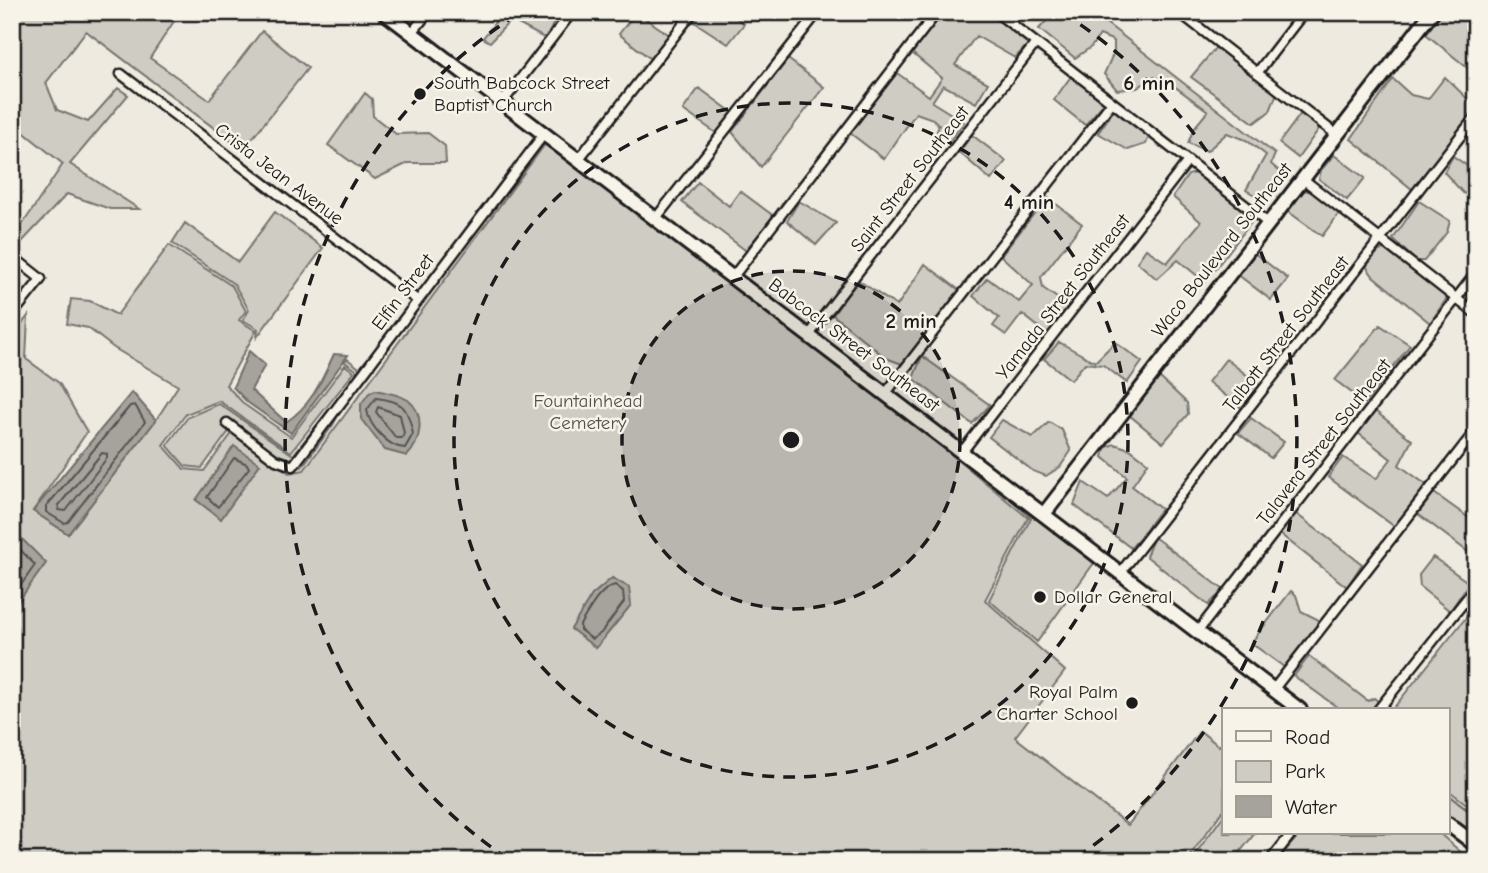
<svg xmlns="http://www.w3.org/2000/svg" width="1488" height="873" viewBox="0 0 1488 873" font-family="'Comic Neue',sans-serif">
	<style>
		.green { fill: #cfccc3; stroke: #767470; stroke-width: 2 }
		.water { fill: #a6a39d; stroke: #6f6d69; stroke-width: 2 }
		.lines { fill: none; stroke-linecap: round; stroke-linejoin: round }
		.shore { stroke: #535250; stroke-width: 2 }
		.stream { stroke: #6f6d69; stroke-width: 2 }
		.street-casing { stroke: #1c1c1c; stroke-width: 13 }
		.secondary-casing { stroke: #1c1c1c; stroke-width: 18 }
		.street { stroke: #f7f3e8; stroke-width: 8 }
		.secondary { stroke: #f7f3e8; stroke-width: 12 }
		.ring { fill: none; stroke: #1c1c1c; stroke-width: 3.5; stroke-dasharray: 12 9 }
		.poi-dot { fill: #1c1c1c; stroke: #f7f3e8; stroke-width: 2.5 }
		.labels { text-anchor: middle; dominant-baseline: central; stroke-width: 5; stroke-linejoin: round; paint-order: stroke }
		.poi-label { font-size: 19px; fill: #1c1c1c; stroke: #f7f3e8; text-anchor: start }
		.street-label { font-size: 19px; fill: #1c1c1c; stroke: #f7f3e8 }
		.park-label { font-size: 19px; fill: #52514e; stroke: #f7f3e8 }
		.centre { fill: #1c1c1c; stroke: #f7f3e8; stroke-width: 3.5 }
		.ring-label { font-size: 21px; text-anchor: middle; font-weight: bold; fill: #1c1c1c; stroke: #f7f3e8; stroke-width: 5; stroke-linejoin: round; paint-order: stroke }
	</style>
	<rect width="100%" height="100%" fill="#eeeae0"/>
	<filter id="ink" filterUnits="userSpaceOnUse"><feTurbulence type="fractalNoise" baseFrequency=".0143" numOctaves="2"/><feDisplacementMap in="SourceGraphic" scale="14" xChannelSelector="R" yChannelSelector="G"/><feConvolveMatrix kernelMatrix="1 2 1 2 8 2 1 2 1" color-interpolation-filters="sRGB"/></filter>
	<g filter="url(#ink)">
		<path class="green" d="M12 12H180L150 58 209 100 262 31 308 68 243 150 86 31 46 83 57 110 88 122 118 88 128 95 70 164 139 209H110L67 194 20 244 12 240 63 164 22 131 12 146Z
			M503 12H546L555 20 546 39 511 20 490 42 483 38Z
			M636 12 671 36 652 60 619 34Z
			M700 12H730L744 24 728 44 693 21Z
			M944 12H990L1029 43 1015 58 976 36 955 65 988 83 976 103 943 85 932 102 964 122 949 142 935 137 939 125 933 119 916 113 884 159 850 133 897 73 929 96 942 78 912 53Z
			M1054 12H1092L1275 154 1271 164 1286 177 1265 201 1246 190 1266 155 1246 140 1227 133 1207 151 1188 143 1194 128 1208 111 1167 81 1154 77 1137 88 1117 90 1104 74 1114 52V41L1100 35 1091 47 1075 58 1039 29Z
			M1443 12H1476V75L1426 34Z
			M1216 47 1277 93 1270 111 1254 123 1191 77Z
			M788 59 824 87 761 167 732 132Z
			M1072 75 1105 102 1085 125 1054 100Z
			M1445 77 1476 107 1413 190 1351 139 1393 79 1411 95 1428 99Z
			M699 88 733 113 716 133 683 110Z
			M365 93 372 99 373 116 396 134 428 133 445 146 446 163H408L375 179 328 145Z
			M1114 110 1149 137 1146 144 1128 150 1098 133Z
			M1302 112 1321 126 1298 158 1279 143Z
			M972 135 1006 161 991 180 959 152Z
			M546 143 881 395 1028 518 985 600 1065 671 1015 737 1128 825 1200 731 1219 746 1224 740V809L1186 861H12V610L45 564 15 534 12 538V337L28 316 26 359 59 383 87 432 33 511 68 534 156 420 178 386 114 348 88 328 67 324 71 299 90 301 117 315 169 245 232 286 246 311 239 320 256 331 226 385 245 405 291 437 345 365 354 372 291 452 219 401 186 414 163 445 184 469 204 471 233 432 289 473 304 470Z
			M1334 155 1365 178 1347 200 1319 179 1321 170Z
			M1453 156 1476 172 1474 197 1463 193 1444 172Z
			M1195 173 1254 219 1205 282 1178 260 1157 279 1137 262 1146 249 1167 263 1201 222 1173 197 1188 175Z
			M698 182 729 206 740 191 775 217 745 250 682 202Z
			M1303 190 1314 192 1340 212 1322 236 1286 210Z
			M1047 197 1082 224 1041 277 1043 288 1071 308 1050 336 1022 314 1006 335 993 326 999 318 973 296 987 278 1019 302 1033 285 1001 256Z
			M799 201 836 223 816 245 787 221Z
			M1419 201 1450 221 1447 232 1424 261H1416L1393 239Z
			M275 212 323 248 257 337 258 329 243 320 249 310 234 284 172 243 185 223 238 262Z
			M1387 247 1447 298 1430 323 1373 276 1366 266 1378 252Z
			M1253 252 1288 279 1271 300 1237 274Z
			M925 264 959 290 902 364 886 358 833 315 858 280 897 306Z
			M1380 325 1410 345 1365 403 1335 380Z
			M1059 342 1095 362 1115 342 1142 362 1127 383 1103 365 1085 363 1071 380 1044 359Z
			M922 356 990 405 972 424 913 378Z
			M346 358 362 370 333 425 302 467 290 469 235 429 230 430 202 468 185 466 167 445 188 417 219 404 293 455 357 374 356 370 345 362Z
			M1226 359 1261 386 1243 409 1208 382Z
			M1158 376 1187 403 1188 414 1163 443 1128 414Z
			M1375 411 1412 440 1399 465 1428 486 1395 527 1328 477 1343 457 1376 479 1391 459 1358 433Z
			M1251 418 1284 442 1271 458 1238 433Z
			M1002 420 1033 437 1049 422 1062 430 1071 451 1060 467 1046 476 1033 471 989 437Z
			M1114 444 1130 449 1148 463 1132 486 1161 509 1131 548 1074 505 1083 482 1108 499 1127 477 1103 457 1105 448Z
			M1434 493 1476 523V558L1418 514Z
			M1007 496 1094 563 1037 642 989 600 1031 518Z
			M1295 513 1362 564 1347 587 1280 534Z
			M1154 537 1224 590 1208 605 1146 556Z
			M1433 557 1469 583 1450 611 1420 587 1419 575Z
			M1291 591 1296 595 1301 611 1321 621 1284 667 1251 643Z
			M1476 605V811L1448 790V710H1392Z
			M1309 656 1368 701 1374 698 1380 703 1375 710H1341L1294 676Z
			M1448 794 1476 815V841L1448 819Z
			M1224 815V833H1255L1233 861H1190Z
			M1301 833H1439L1471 861H1276Z"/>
		<path class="water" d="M249 351 265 365 251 390 286 422C311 406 322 380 334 354L348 355 291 433 247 402 233 387Z
			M375 390C386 392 398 394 408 400 426 414 421 442 407 456L385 450 361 419V404L369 393Z
			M132 392 156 420 68 534 33 511Z
			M234 446 260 464 221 519 196 500Z
			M16 533 46 563 12 610V538Z
			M612 578 629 587 631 605 596 648 571 629 592 595Z"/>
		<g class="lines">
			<path class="shore" d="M376 398C404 401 408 408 413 434L405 448C389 448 369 426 367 410Z
				M135 405 145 422 68 522 64 523 46 512V507L130 406Z
				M378 407 400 415 404 433 402 438H396L376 412Z
				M102 453 107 454V458L66 511 59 510V505Z
				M234 458 247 464 249 468 218 507 207 497Z
				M12 541 35 565 12 598
				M615 585 623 591 624 602 601 633 592 639 580 630V625C588 612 599 589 615 585Z"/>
			<path class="stream" d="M1448 795 1476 817"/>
			<g class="street-casing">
				<path id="street" d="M996 12 1268 223
					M1179 12 1337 135
					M412 33 428 12
					M1257 73 1304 12
					M121 74 417 300
					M502 103 572 12
					M578 160 693 12
					M1303 179 1476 314
					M656 218 818 12
					M12 256 41 279 12 315
					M732 278 937 12
					M809 335 1036 43
					M886 393 1112 102
					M227 423 276 460 293 466 544 134
					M962 452 1188 161
					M1121 572 1476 116
					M1198 631 1476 273
					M1273 690 1476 430
					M1378 710 1476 587
					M1270 861 1292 833"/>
			</g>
			<g class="secondary-casing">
				<path id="secondary" d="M384 12 1300 710
					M1044 514 1432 12
					M1448 824 1476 845"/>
			</g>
			<use href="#street" class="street"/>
			<use href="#secondary" class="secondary"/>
		</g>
	</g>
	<circle cx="791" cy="440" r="169" fill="#1c1c1c" fill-opacity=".12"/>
	<g class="ring">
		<circle cx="791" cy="440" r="169"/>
		<circle cx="791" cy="440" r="337"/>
		<path d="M508 859A506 506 0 0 1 519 13M1063 13A506 506 0 0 1 1074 859"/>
	</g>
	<g class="poi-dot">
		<circle cx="420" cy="94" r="7"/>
		<circle cx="1040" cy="597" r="7"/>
		<circle cx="1132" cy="703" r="7"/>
	</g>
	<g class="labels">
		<g class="poi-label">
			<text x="434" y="83">South Babcock Street<tspan x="434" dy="22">Baptist Church</tspan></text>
			<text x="1054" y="597">Dollar General</text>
			<text x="1118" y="692" text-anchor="end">Royal Palm<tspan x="1118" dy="22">Charter School</tspan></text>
		</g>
		<g class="street-label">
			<text transform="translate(279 174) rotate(37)">Crista Jean Avenue</text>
			<text transform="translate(910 179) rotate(-52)">Saint Street Southeast</text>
			<text transform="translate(1222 250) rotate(-52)">Waco Boulevard Southeast</text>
			<text transform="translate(403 292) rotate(-53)">Elfin Street</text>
			<text transform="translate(1063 297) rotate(-52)">Yamada Street Southeast</text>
			<text transform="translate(1286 334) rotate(-52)">Talbott Street Southeast</text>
			<text transform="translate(854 345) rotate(37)">Babcock Street Southeast</text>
			<text transform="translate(1324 442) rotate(-52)">Talavera Street Southeast</text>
		</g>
		<g class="park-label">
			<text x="588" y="401">Fountainhead<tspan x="588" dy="22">Cemetery</tspan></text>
		</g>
	</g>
	<circle cx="791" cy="440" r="10" class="centre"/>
	<g class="ring-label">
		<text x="1149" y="90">6 min</text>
		<text x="1029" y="209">4 min</text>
		<text x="911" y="328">2 min</text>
	</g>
	<rect width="1488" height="873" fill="none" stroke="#f7f3e8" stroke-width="42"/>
	<rect x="21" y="21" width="1446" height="831" fill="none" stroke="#1c1c1c" stroke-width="2.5" filter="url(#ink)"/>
	<rect x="1222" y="708" width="228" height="126" fill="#f7f3e8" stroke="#9f9d96" stroke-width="2"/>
	<rect x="1236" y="731" width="35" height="10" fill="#f7f3e8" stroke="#9f9d96" stroke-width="2"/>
	<text x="1285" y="744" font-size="21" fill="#1c1c1c">Road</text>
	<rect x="1236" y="761" width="35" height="21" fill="#cfccc3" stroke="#9f9d96" stroke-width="2"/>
	<text x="1285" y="778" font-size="21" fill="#1c1c1c">Park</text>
	<rect x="1236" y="796" width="35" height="21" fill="#a6a39d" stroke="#9f9d96" stroke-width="2"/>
	<text x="1285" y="814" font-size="21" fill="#1c1c1c">Water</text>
</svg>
